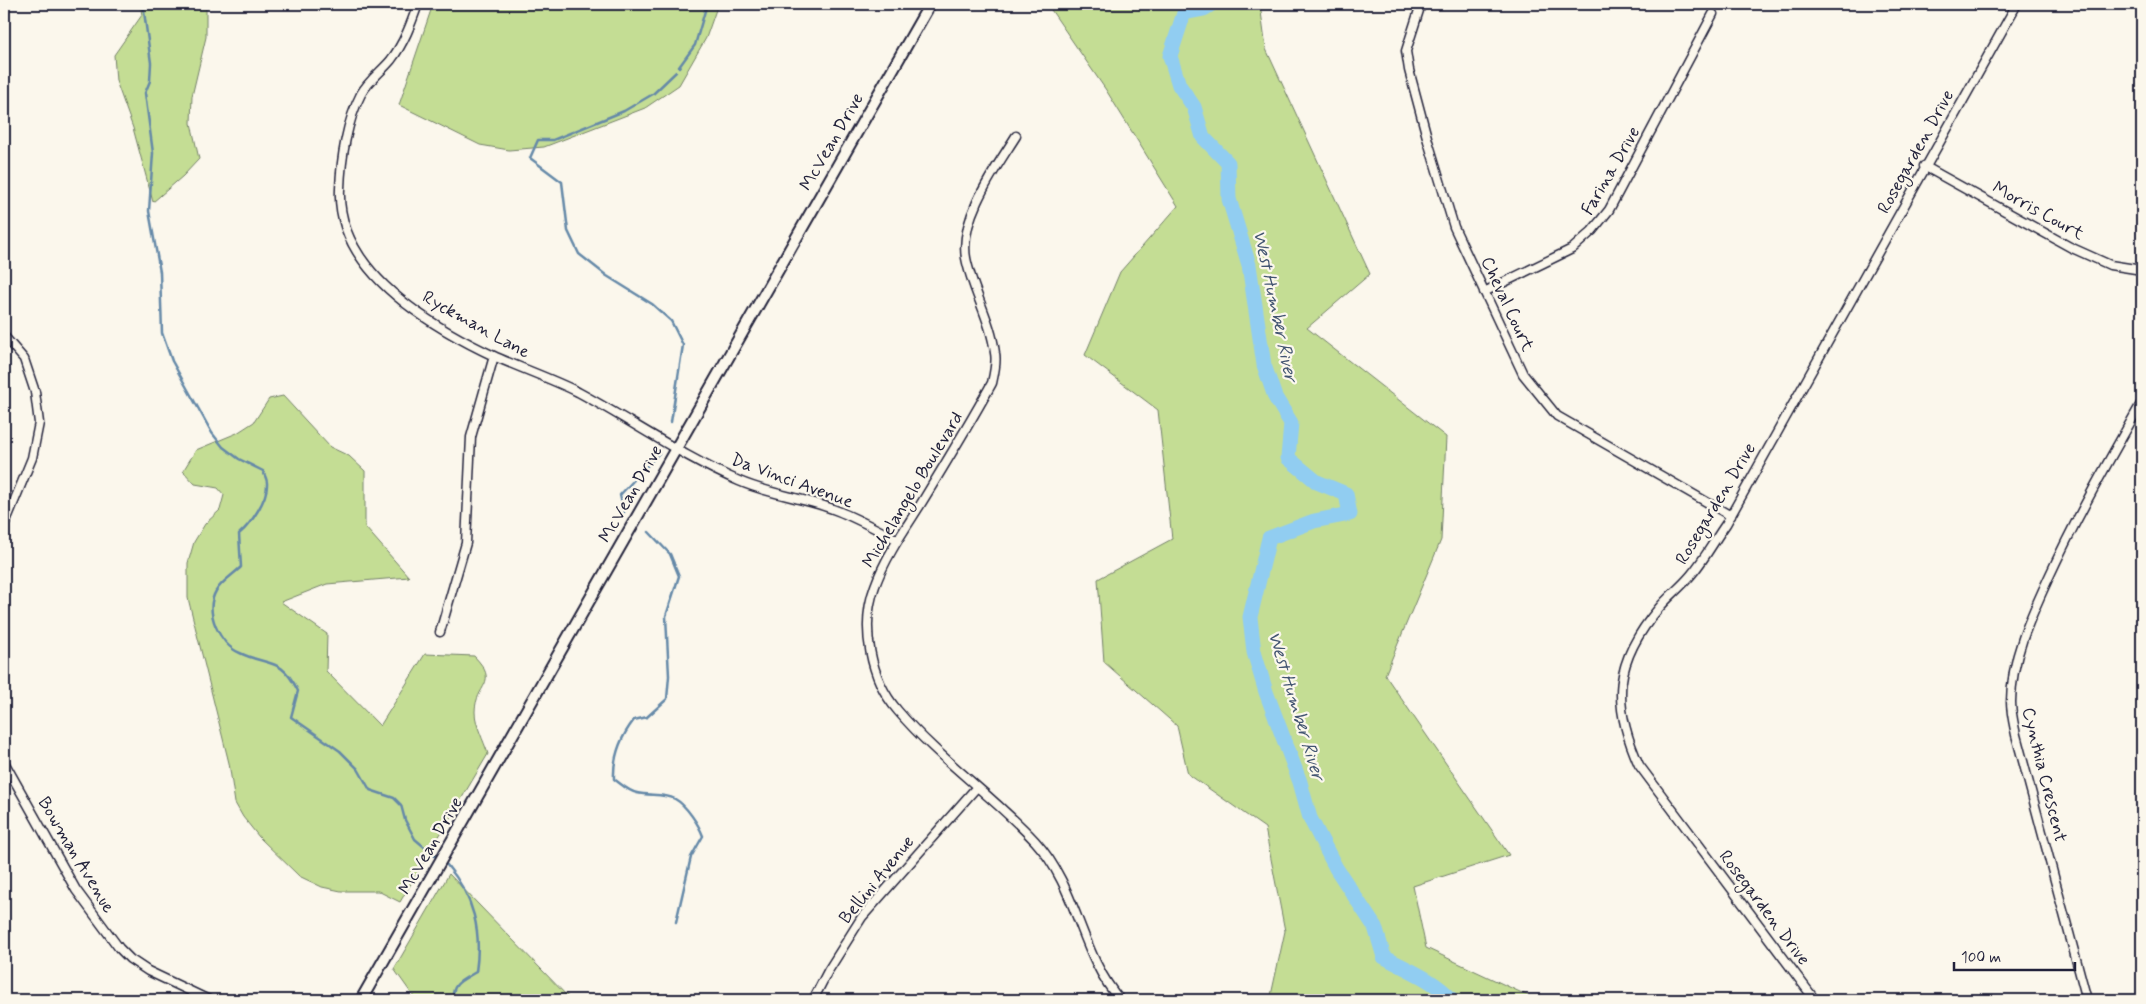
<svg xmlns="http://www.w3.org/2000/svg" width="2146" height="1004" viewBox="0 0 2146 1004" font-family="Mynerve,sans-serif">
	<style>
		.green { fill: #c4dd94; stroke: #738068 }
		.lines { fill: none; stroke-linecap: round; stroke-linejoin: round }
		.stream { stroke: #6589a8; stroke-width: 2.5 }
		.river { stroke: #91cdf1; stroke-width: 15 }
		.minor-casing { stroke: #22223b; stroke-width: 11 }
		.secondary-casing { stroke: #22223b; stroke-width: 14 }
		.minor { stroke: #fbf7ec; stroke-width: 8 }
		.secondary { stroke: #fbf7ec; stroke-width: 10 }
		.labels { text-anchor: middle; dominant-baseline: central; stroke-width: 4.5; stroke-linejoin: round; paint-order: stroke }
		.street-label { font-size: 18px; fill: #22223b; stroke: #fbf7ec }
		.water-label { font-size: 19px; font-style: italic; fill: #435572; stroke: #fbf7ec }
	</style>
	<rect width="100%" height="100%" fill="#fbf7ec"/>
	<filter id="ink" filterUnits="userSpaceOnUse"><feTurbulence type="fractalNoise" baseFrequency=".02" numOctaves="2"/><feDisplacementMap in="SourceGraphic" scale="10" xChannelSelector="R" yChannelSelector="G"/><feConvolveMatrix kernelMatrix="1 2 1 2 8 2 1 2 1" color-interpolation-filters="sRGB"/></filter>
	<g filter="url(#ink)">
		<path class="green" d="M140 4H206V37L192 96 191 123 199 159 183 176 153 202 133 128 116 81 114 55 142 15Z
			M433 4H718L706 38 679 85 645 108 544 147 509 150 480 145 399 105Z
			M1047 4H1260L1266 49 1370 274 1307 328 1446 437 1441 540 1385 675 1509 855 1413 886 1426 948 1537 1000H1270L1285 931 1265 828 1188 774 1177 726 1104 662 1098 579 1172 539 1158 410 1085 355 1120 272 1178 206 1106 90Z
			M283 396 330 447 349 456 365 471V527L409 577 327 584 281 602 327 634 326 671 380 726 425 654 474 656C501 684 475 684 475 712 475 725 484 741 488 754L400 902 378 891H341L322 887 299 876 259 837 243 817 235 803 229 763 188 598V563L194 542 205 524 220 510 224 495 218 488 195 484 183 471 196 450 237 433 254 422 269 399Z
			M449 874 571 1000H416L394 969Z"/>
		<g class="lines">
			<path class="stream" d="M143 4 151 63 150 81 145 93 153 153 149 211 160 272 162 333 172 361 212 433 223 447 239 459 263 471C264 474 267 479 267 483 268 499 251 524 239 534L241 567C234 574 221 582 216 591 204 611 219 644 240 653 269 667 281 656 298 691L291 717 340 751 358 769 370 790 394 798 401 805 405 820 415 839 435 856
				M2141 4 2142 6
				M679 67 695 45 707 4
				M671 422 683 345 671 321 652 304 607 276 579 254 568 231 562 182 530 158 538 140H553L624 111 653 94 676 72
				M624 512 620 495 659 453
				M649 532 670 554 679 576 666 616 669 676 667 699 647 717 634 720C620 738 613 756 614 779 621 784 628 791 637 793 649 796 664 793 675 799 686 805 699 825 703 836L691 857 676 922
				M447 865C474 897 482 931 476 972 463 980 451 983 453 1000"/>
			<path class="river" d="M1212 4 1204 9 1184 13 1170 56 1179 85 1194 107 1203 137 1228 163 1229 199 1249 265 1264 365 1275 397 1291 423 1288 458 1317 482 1346 494 1350 514 1314 521 1269 538 1250 617 1254 652 1266 692 1300 782 1310 818 1336 868 1375 927 1384 957C1406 969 1435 980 1452 1000"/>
			<g class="minor-casing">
				<path id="minor" d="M418 4C411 24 404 43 391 60 382 71 368 81 361 94 347 121 341 158 340 189 336 271 432 327 496 357 523 369 552 379 578 392 632 421 683 457 739 481 771 495 806 498 838 511 858 519 878 530 898 540
					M1421 4 1406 51 1409 70 1428 141 1454 227 1523 374 1557 416 1731 516
					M1016 136C996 168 959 218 966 258 972 290 991 320 995 353 997 362 994 374 992 383 969 425 944 466 919 507 903 532 885 558 875 586 860 626 870 679 898 711 939 759 992 795 1035 841 1078 888 1080 954 1120 1000
					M1924 166 2070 247 2110 265 2142 270
					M1484 292 1572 249 1592 231 1609 210 1713 14
					M4 336 24 359 35 392 39 423 32 458 4 526
					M440 632 466 543 471 437 494 356
					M4 762 76 890 119 948 130 959 148 971 209 1000
					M813 1000 828 971 862 917 976 788
					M1815 1000 1639 765C1611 703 1614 661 1659 608 1668 597 1681 587 1691 575 1704 560 1714 541 1726 524L2017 4
					M2087 1000 2016 735C2014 725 2011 713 2011 702 2011 659 2030 618 2048 579 2076 518 2109 460 2142 402"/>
			</g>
			<g class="secondary-casing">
				<path id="secondary" d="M361 1000 930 4"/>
			</g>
			<use href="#minor" class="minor"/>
			<use href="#secondary" class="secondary"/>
		</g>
	</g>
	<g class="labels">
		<g class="street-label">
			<text transform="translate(832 142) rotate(-60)">McVean Drive</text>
			<text transform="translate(1916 152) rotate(-61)">Rosegarden Drive</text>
			<text transform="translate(1611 171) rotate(-60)">Farina Drive</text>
			<text transform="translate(2038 211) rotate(29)">Morris Court</text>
			<text transform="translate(1507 304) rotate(65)">Cheval Court</text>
			<text transform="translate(476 325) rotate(29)">Ryckman Lane</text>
			<text transform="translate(792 481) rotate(20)">Da Vinci Avenue</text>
			<text transform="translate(913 490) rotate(-59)">Michelangelo Boulevard</text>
			<text transform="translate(631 494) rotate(-60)">McVean Drive</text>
			<text transform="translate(1716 504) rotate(-59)">Rosegarden Drive</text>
			<text transform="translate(2044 775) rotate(76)">Cynthia Crescent</text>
			<text transform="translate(431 846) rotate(-60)">McVean Drive</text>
			<text transform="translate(76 855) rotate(59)">Bowman Avenue</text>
			<text transform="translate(877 880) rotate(-51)">Bellini Avenue</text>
			<text transform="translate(1764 908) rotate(53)">Rosegarden Drive</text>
		</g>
		<g class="water-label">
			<text transform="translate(1275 306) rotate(78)">West Humber River</text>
			<text transform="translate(1296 706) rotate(73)">West Humber River</text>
		</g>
	</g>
	<rect width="2146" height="1004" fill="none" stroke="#fbf7ec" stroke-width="20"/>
	<rect x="10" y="10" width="2126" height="984" fill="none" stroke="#22223b" stroke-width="2" filter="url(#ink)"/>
	<path d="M1954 962v8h121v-8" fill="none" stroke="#22223b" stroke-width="2.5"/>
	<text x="1961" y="962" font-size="15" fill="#22223b" stroke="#fbf7ec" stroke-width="4" paint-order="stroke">100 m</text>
</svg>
